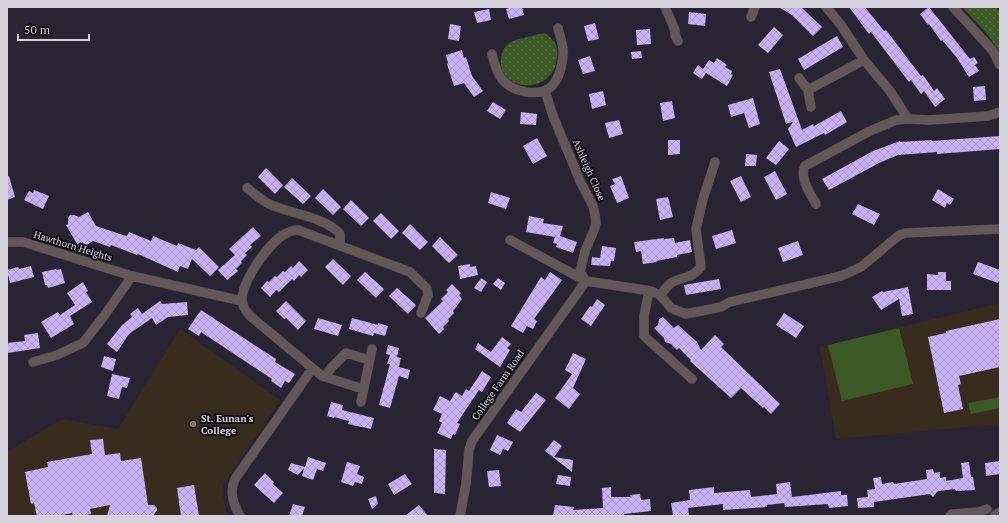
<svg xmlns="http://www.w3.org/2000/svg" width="1007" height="523" viewBox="0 0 1007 523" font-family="'PT Serif',serif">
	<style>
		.education { fill: #392b1e }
		.grass { fill: url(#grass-dots) }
		.pitch { fill: #3d5925 }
		.building { fill: url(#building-cross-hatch) }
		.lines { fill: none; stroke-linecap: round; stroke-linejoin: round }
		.minor-casing { stroke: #45404f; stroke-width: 10 }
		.tertiary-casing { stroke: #45404f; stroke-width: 12 }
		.minor { stroke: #635857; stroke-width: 9 }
		.tertiary { stroke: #635857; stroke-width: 10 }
		.education-dot { fill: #8d6e63; stroke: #110e16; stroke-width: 1.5 }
		.labels { text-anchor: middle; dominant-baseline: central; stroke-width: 4; stroke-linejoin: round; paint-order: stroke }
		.street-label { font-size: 10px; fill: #d6d2de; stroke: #110e16 }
		.poi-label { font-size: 10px; font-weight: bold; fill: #d6d2de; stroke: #110e16; text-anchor: start }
	</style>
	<defs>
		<pattern id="grass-dots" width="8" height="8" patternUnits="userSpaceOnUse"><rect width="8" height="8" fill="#3d5925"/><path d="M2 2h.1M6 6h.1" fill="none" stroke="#587044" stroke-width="1.8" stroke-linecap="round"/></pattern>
		<pattern id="building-cross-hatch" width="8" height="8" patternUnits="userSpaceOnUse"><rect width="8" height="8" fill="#c8b1f4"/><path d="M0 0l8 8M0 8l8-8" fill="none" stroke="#a694c8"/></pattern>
	</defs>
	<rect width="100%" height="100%" fill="#292434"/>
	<path class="education" d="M1000 303V424L836 439 820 347Z
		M180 329 280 400 223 485V495L226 510 229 516H7V452L62 419 118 429Z"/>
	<path class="grass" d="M963 7H996L1000 12V52L987 34 965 10Z
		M544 33C554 39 559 45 557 58 552 99 496 89 501 59 502 52 504 47 509 43 515 39 537 35 544 33Z"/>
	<path class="pitch" d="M899 328 913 384 842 401 828 345Z
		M1000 397V408L971 414 968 403Z"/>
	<path class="building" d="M512 7H522L524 15 509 19 506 9Z
		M779 7H801L822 27 813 36 793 16Z
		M849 7H865L884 31 886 30 921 76 923 75 934 91 937 88 945 99 935 107 924 91 921 94 911 80 909 82 871 32 869 34Z
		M929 7 970 59 974 57 978 63 975 65 979 71 969 77 957 58 942 40 941 41 929 24 928 25 920 14Z
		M489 9 491 20 477 23 474 12Z
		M689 12 706 14 705 26 688 24Z
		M595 23 599 39 588 41 584 26Z
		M450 24 461 26 459 41 448 39Z
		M774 27 783 35 768 53 758 45Z
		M650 29 651 44 637 45 636 30Z
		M837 36 843 47 804 70 798 59Z
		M462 50 464 58 466 57 472 76 483 91 474 97 464 83 454 86 447 64 448 63 446 55Z
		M641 51 642 58 632 59 631 52Z
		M590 56 595 71 583 74 578 60Z
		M717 58 727 65 725 67 732 71 731 74 733 75 727 86 706 73 702 79 693 73 698 65 703 69 709 60 714 63Z
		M780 69 802 130 813 124 814 126 841 111 847 122 825 135 824 133 796 147 788 129 793 122 786 124 769 72Z
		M985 86 986 100 974 101 973 87Z
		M603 91 606 105 592 109 589 94Z
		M753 98 760 124 749 128 744 113 731 117 728 105Z
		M672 101 675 118 663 121 660 103Z
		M493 102 506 110 500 119 487 111Z
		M521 112 537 114 536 125 520 124Z
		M619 120 623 134 609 138 605 123Z
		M1000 136V149L937 154V152L898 155 879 163 829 190 822 179 873 151 900 141V142L932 140V141Z
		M537 138 547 156 533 164 523 146Z
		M668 140H680V154L668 155Z
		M779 141 789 149 776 165 766 158Z
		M746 154 757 155 756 166H745Z
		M266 168 283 185 275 194 258 177Z
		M775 171 787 194 776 200 764 177Z
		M7 176H9L15 197 7 200Z
		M621 176 629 198 617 203 610 186 615 184 612 179Z
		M741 176 751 197 741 202 730 181Z
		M292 178 311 196 303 204 284 187Z
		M323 189 341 207 333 215 315 198Z
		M938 189 954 199 950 205 947 203 945 208 932 200Z
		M34 190 49 196 43 209 24 200 29 191 33 193Z
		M491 192 510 198 506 209 488 203Z
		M668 197 673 217 660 220 656 199Z
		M351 200 369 218 361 226 343 209Z
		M858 204 880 214 874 225 852 214Z
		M88 212 96 226 123 235 127 236 129 232 151 241 153 236 177 246 178 243 196 250 199 247 219 267 210 276 192 259 188 269 180 266 178 272 138 254 137 255 111 245 110 247 93 241 80 249 66 225 68 224V218L70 215H74L79 217Z
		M381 213 399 231 391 239 373 221Z
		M529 216 544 219 543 223 563 226 560 236 577 242 573 253 556 247 557 244 553 243 555 237 526 232Z
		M410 224 428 242 420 250 402 233Z
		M253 227 261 236 250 245 252 247 245 253 247 255 241 261 242 263 236 269 238 271 227 280 218 270 235 255 229 249Z
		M732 230 736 243 716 249 712 236Z
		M440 237 458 255 449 263 432 246Z
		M664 238V239L674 238 675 243 690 240 692 252 677 255V257L656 261 657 262 643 264 641 251 636 252 634 242Z
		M798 241 803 255 783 262 778 248Z
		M602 246 616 248 614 261H611L610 266 591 265 592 257 600 258Z
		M333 259 351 276 343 285 325 267Z
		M299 261 308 270 301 277 299 275 294 281 292 279 279 292 276 290 270 297 261 288 267 281 269 282 275 276 277 277 283 271 285 272 291 266 293 268Z
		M978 262 1000 270V278L998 283 973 274Z
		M470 264V267L476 266 478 275 460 279 458 266Z
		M31 266 34 277 10 283 7 270 18 267 19 269Z
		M56 269 57 270 61 269 65 283 48 288 47 285H45L42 272Z
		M365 272 384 289 376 298 357 280Z
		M550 272 562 280 534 319 537 321 533 329 527 326 523 333 511 326 541 277 545 280Z
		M938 272H946V281H951V290H927V274L938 275Z
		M481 278 487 282 481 292 474 288Z
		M498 278 505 283 501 290 493 284Z
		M719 279 721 289 686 295 684 285Z
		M83 282 88 291 86 292 92 302 70 316 74 324 51 338 41 322 58 312 60 315 75 305 67 293Z
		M452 284 461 293 459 295 462 299 453 311 454 313 448 319 449 321 443 327 444 329 439 334 425 318 443 301 441 299 448 292 446 290Z
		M908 287 913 314 902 316 899 299 881 310 872 297 882 291 883 292Z
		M397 288 416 305 408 314 389 296Z
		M597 299 605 305 591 326 581 319 590 306 592 307Z
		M160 301 162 304 187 302 188 315 168 317 156 325 152 318 129 334 117 352 107 344 122 325 132 317 130 314 138 308 142 314Z
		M286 301 306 321 298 330 286 318 284 319 276 311Z
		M201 310 276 359 275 362 295 374 289 383 285 381 281 388 271 381 272 379 201 332 199 336 188 329Z
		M784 313 804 326 796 338 776 325Z
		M663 317 674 328 678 325 697 342 701 350 715 335 724 344 721 347 780 404 771 414 764 407 763 408 741 388 731 398 690 361 691 360 679 348 677 350 671 344 665 342 664 338 654 328 658 325 659 319Z
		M318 318 342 325 338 336 314 329Z
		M352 318 378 325V323L388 326 385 336 374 333 373 336 349 329Z
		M1000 319V367L959 376 961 384 958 385 963 409 944 413 928 337 946 333V331Z
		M38 333 40 348 8 353 7 343 25 341 24 335Z
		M502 337 511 344 507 348 510 350 500 367 475 349 478 343 491 352Z
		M388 345 399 348 397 357 401 358 399 367 410 370 408 379 399 376 390 408 379 405 390 364H387L390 355 386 354Z
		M573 353 586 359 573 388 580 394 569 409 555 398 572 374 565 370Z
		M104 356 116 359 113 371 101 367Z
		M482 371 491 377 482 392 479 390 457 423 460 424 455 435 453 434 451 439 437 433 442 423 439 421 442 414 433 410 440 396 450 401 456 392 462 396 466 389 469 391Z
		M112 374 130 378 127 388 122 387 119 399 107 396Z
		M536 393 546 400 520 432 507 423 516 409 521 412Z
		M331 402 343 405 342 410 374 418 371 429 348 424 349 421 334 417V418L327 416Z
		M497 435 513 442 508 451 503 449 500 455 490 450Z
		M103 439 105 455 120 453 121 461 141 458 148 505H154L157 508V510L153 516H107L110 505 90 509 91 514 82 516H73L72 513 58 516H37L34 503 31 504 25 472 48 467 47 462 92 454 90 440Z
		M554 440 562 446 554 457 573 460 572 472 545 451Z
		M434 449 446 450 445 494 434 493Z
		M308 457 326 463 323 471 317 469 313 480 302 476 304 468 298 475 288 470 291 463 305 467Z
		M1000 461V474L986 476 985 463Z
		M347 462 360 466 357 474 364 477 362 484 355 482 353 486 341 482Z
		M969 462 971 477H973L975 490 956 491 955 489 939 491 937 492 933 497 930 494 874 502V507L858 508 857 498 868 497 867 490 875 489 873 478 881 477 882 484 893 482 894 484 927 479 926 470 933 469 934 473 940 472V478L946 477V481L963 478 961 463Z
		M499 470 501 486 489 487 487 471Z
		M265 473 274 482 273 484 283 493 274 503 254 485Z
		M405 474 412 484 394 495 388 484Z
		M558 475 571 477 570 486 556 484Z
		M790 482 792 497 841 491V495H847L848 506 829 508 828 504 785 507 784 503 767 505V507L723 510V504L688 508 689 516H673L671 503 690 500 689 490 714 487V493L750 490 751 497 777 494 776 484Z
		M194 485 199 516H181L177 488Z
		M611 487V497H631L630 495 640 494 641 500 650 499 651 511 624 514V516H553L555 505 574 507 573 510 603 508 602 488Z
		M376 496 378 504 372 509 368 499Z
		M293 504 305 507 302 516H289Z
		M419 505 428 516H405Z"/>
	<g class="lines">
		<g class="minor-casing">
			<path id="minor" d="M665 7 675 30V35L678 41
				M826 7 841 25 864 60 890 91 908 119 930 120 988 116 1000 112
				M953 7 993 51 1000 65
				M751 17 755 7
				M492 54C494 62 496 72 502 79 508 87 516 90 526 92 546 95 556 87 561 68 562 62 564 55 563 49 562 42 560 35 558 28
				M799 78 808 90 811 107
				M808 90 864 60
				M545 91 553 116 581 183 593 206 595 215 596 223 594 230 585 251 580 272 586 281
				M247 188C254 193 261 200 269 204 290 214 324 216 340 234V245
				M816 204C810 193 799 178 805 166L868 132 896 120 908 119
				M510 240 586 281 651 291 660 295 671 308 686 314 721 307 730 302 841 276 861 267 898 236 905 233 1000 229
				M7 242H23L132 276 242 301
				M649 291 644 316V336L692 379
				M660 295C664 291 667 286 671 283 683 276 690 280 701 267L696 229 703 199 715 162
				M33 362 57 355 83 343 104 316 132 276
				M325 377 331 368 346 353 369 360
				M363 389 322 376 250 316C247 312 244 309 243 305 237 286 268 245 283 235 288 232 293 230 298 230L410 272 427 289 428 295 421 313
				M361 402 372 349
				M240 516C233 504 229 492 235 479L312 369
				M460 516 466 484 469 450 472 441 586 281
				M950 516 952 514 979 512 987 509"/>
		</g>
		<g class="tertiary-casing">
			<path id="tertiary" d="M995 516 1000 513"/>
		</g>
		<use href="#minor" class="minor"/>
		<use href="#tertiary" class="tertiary"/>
	</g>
	<circle class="education-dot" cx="193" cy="424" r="4"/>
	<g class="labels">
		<g class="street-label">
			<text transform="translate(589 170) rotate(66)">Ashleigh Close</text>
			<text transform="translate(73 246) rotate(17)">Hawthorn Heights</text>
			<text transform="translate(498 385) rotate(-55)">College Farm Road</text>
		</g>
		<g class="poi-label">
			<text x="201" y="418">St. Eunan's<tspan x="201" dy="12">College</tspan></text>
		</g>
	</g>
	<rect width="1007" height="523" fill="none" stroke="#d6d2de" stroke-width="16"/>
	<path d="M18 34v6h71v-6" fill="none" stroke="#d6d2de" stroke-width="2"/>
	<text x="24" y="34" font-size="12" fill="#d6d2de" stroke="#110e16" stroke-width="3" paint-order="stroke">50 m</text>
</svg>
